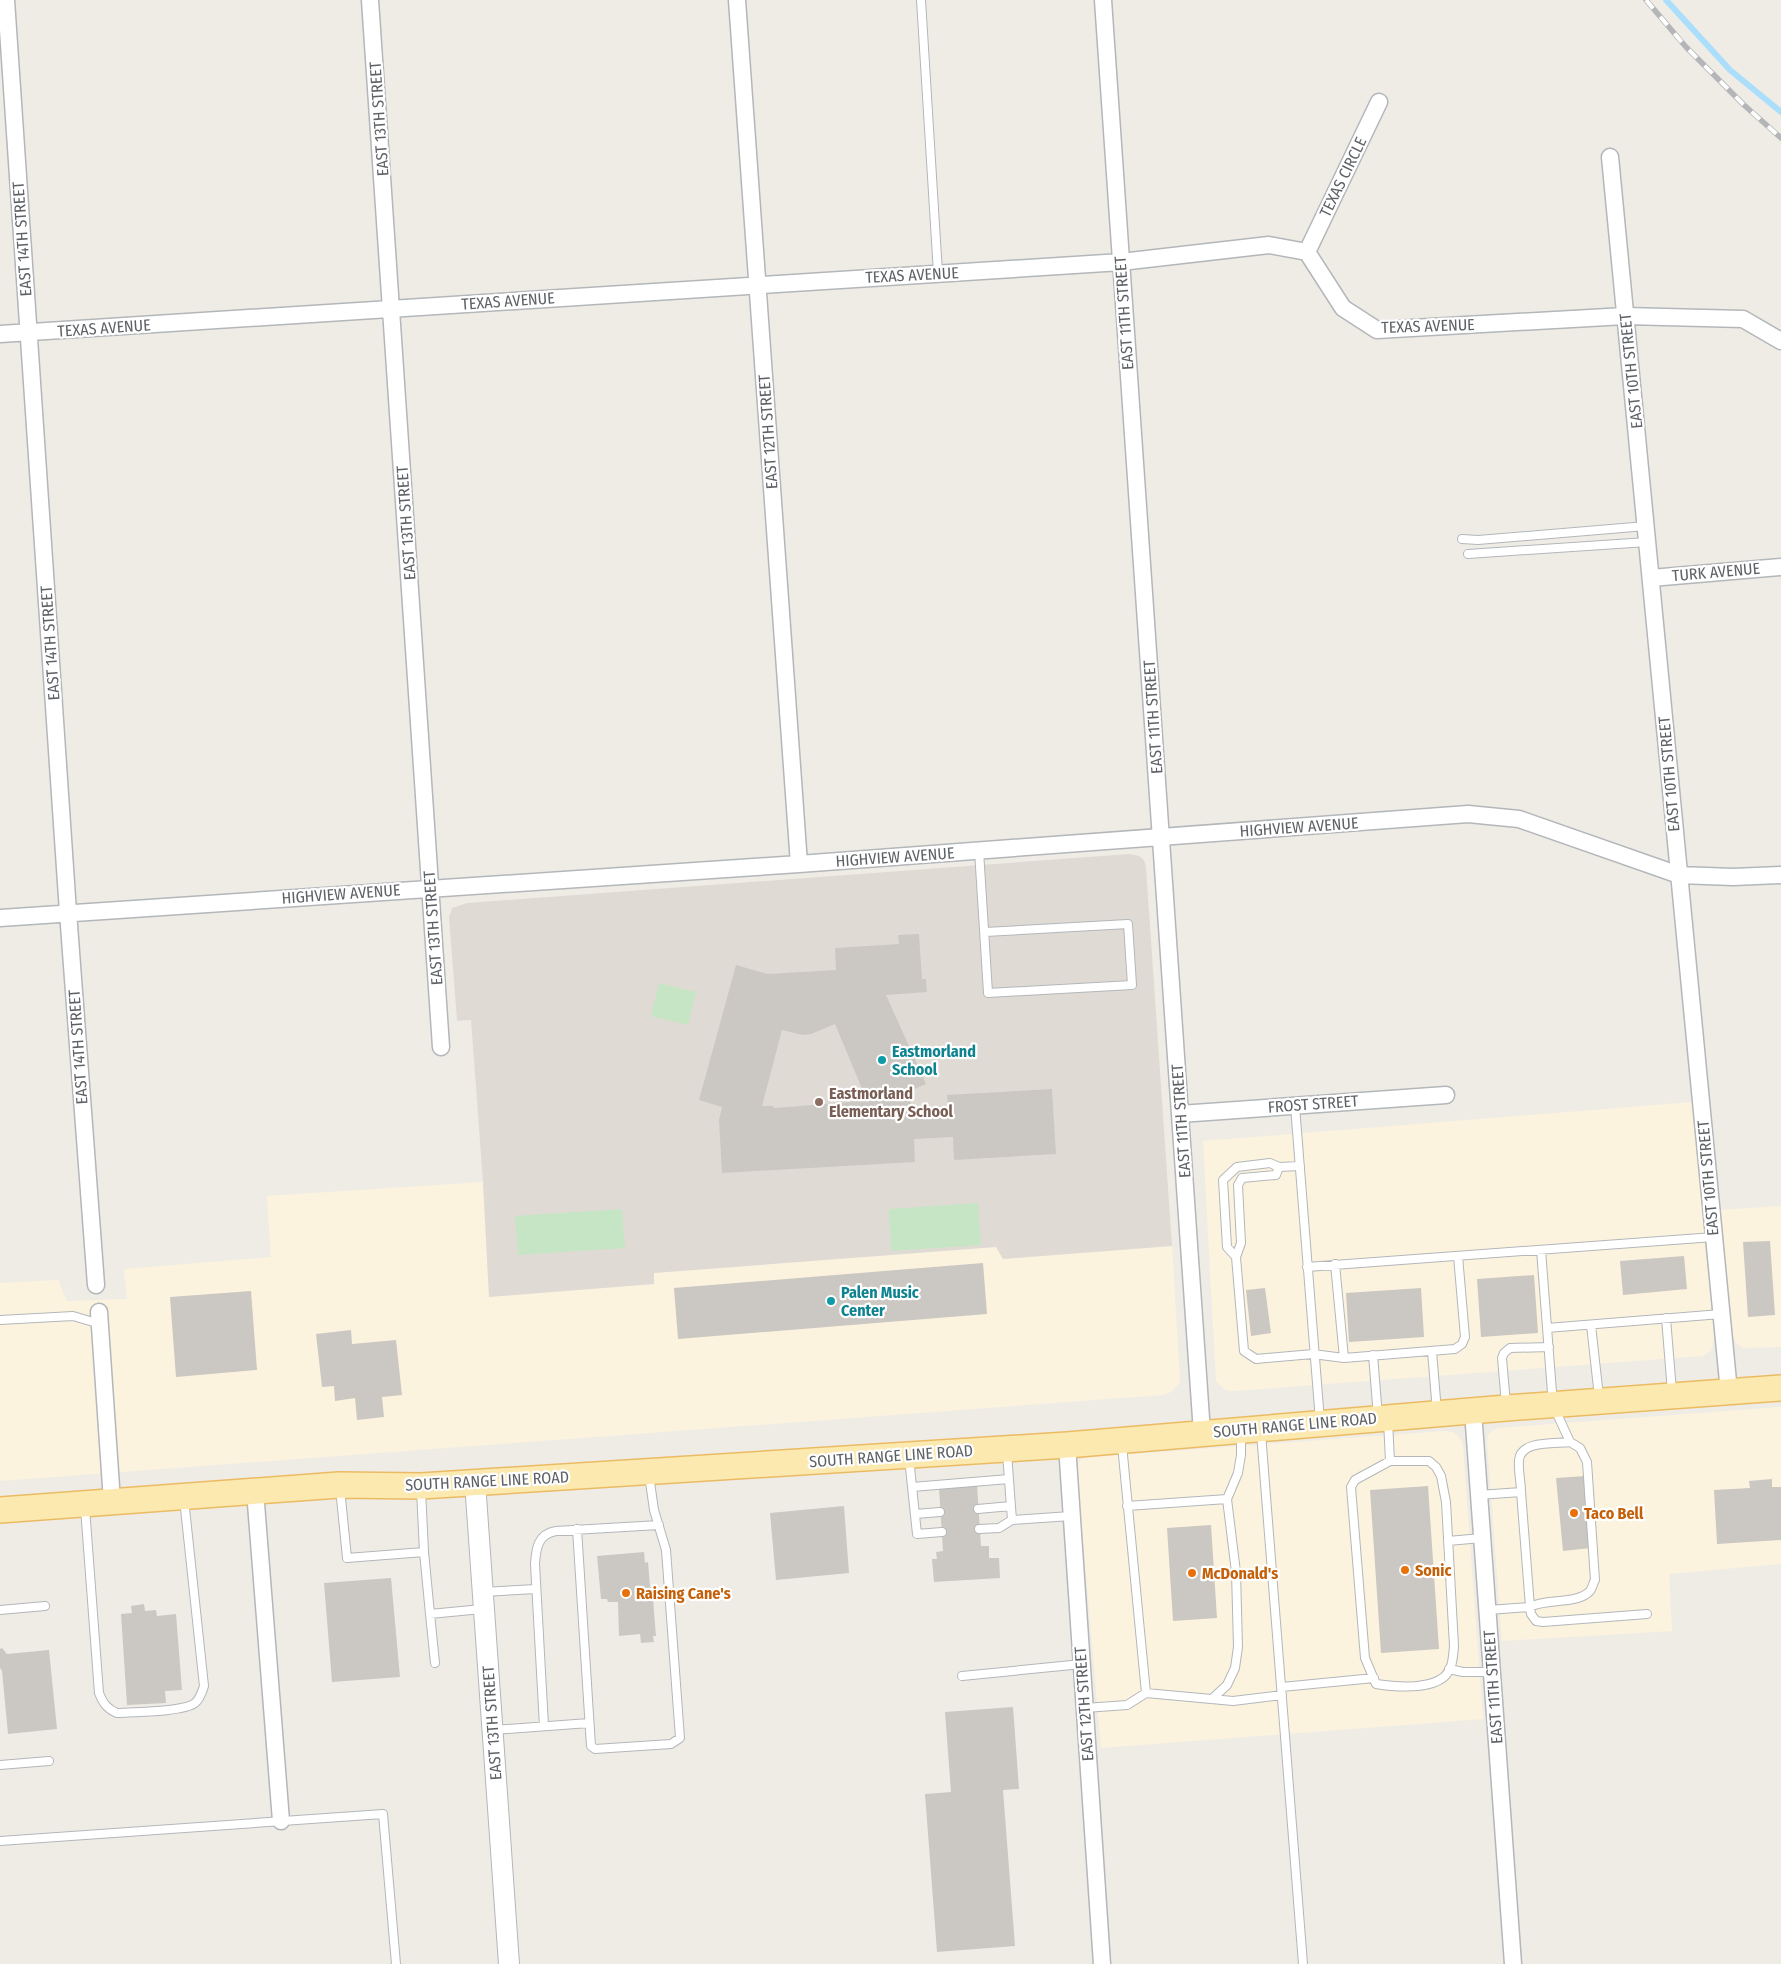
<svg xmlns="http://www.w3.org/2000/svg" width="1781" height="1964" viewBox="0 0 1781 1964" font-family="'Fira Sans Condensed',sans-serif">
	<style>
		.commercial { fill: #fcf3de }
		.education { fill: #dfdbd4 }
		.green { fill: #c6e5c4 }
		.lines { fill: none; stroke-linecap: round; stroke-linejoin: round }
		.stream { stroke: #aadefb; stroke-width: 6 }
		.building { fill: #cbc7c3; fill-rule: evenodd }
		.service-casing { stroke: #b3b7ba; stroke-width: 10 }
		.minor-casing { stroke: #b3b7ba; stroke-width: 19 }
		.tertiary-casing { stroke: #b3b7ba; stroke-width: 22 }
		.primary-casing { stroke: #ebbb63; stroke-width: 28 }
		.service { stroke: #fff; stroke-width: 8 }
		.minor { stroke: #fff; stroke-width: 16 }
		.tertiary { stroke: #fff; stroke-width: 20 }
		.primary { stroke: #fbe9af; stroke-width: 25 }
		.rail-casing { stroke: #b4b5b6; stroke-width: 5.5 }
		.rail { stroke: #fff; stroke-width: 4; stroke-dasharray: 11; stroke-linecap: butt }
		.culture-dot { fill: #0f9aa8; stroke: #fff; stroke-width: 2 }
		.education-dot { fill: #8d6e63; stroke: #fff; stroke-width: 2 }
		.food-dot { fill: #e8710a; stroke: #fff; stroke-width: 2 }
		.labels { text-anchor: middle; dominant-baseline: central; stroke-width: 4.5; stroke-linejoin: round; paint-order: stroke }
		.street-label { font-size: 16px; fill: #5e6266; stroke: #fff }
		.culture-label { font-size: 16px; font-weight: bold; fill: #0d838f; stroke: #fff; text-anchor: start }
		.education-label { font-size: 16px; font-weight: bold; fill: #785e54; stroke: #fff; text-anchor: start }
		.food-label { font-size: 16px; font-weight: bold; fill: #c56008; stroke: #fff; text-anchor: start }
	</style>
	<rect width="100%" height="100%" fill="#efece6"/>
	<path class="commercial" d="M1692 1102 1714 1334 1713 1345 1710 1351 1703 1356 1234 1391 1225 1390 1216 1381 1203 1141Z
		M483 1182 489 1297 654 1284V1273L997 1247 1004 1259 1172 1246 1180 1382 1171 1392 1163 1395 0 1481V1283L58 1280 67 1301 127 1299 124 1269 271 1257 267 1196Z
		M1781 1206V1347L1743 1348 1735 1342 1732 1336 1720 1210Z
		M1781 1407V1564L1669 1574 1672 1631 1502 1641 1487 1441 1488 1435 1492 1431 1498 1428Z
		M1445 1431 1453 1432 1457 1435 1462 1441 1463 1447 1483 1719 1101 1748 1077 1469 1079 1462 1082 1459 1091 1457Z"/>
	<path class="education" d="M1129 854 1139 856 1144 860 1146 867 1172 1246 1003 1259 996 1247 654 1273V1284L489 1297 483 1182 471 1020 457 1021 449 917 452 908 467 903Z"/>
	<path class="green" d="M659 983 696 992 688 1025 651 1016Z
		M978 1203 981 1245 891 1251 889 1209Z
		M622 1209 625 1248 518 1255 515 1216Z"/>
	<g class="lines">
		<path class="stream" d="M1666 0 1730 70 1781 112"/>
	</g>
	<path class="building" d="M919 934 922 979H926L927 992 886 995 926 1084 910 1091 911 1108 948 1106 947 1095 1052 1089 1056 1154 954 1160 953 1137 914 1139 915 1162 722 1173 719 1120 722 1107 699 1100 736 965 768 974 836 970 835 948 899 944 898 935ZM835 1024 865 1096 851 1102 775 1108 772 1106H762L782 1030 803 1035 811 1034Z
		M1770 1241 1775 1315 1748 1317 1743 1242Z
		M1684 1256 1687 1289 1623 1295 1620 1261Z
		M983 1263 987 1314 678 1339 674 1288Z
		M1534 1275 1538 1333 1481 1337 1477 1279Z
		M1265 1288 1271 1333 1251 1336 1246 1290Z
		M1421 1288 1424 1337 1349 1342 1346 1293Z
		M251 1291 257 1370 176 1377 170 1297Z
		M351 1330 352 1344 396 1340 402 1395 382 1397 384 1417 357 1420 355 1398 335 1401 334 1386 322 1387 316 1334Z
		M1585 1476 1591 1548 1563 1551 1556 1478Z
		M1772 1479V1487H1781V1540L1717 1544 1714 1490 1750 1488 1749 1481Z
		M977 1485 981 1546H989V1558H999L1000 1578 934 1582 932 1559H937L936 1552 943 1551 939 1488Z
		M1428 1486 1439 1649 1381 1653 1370 1490Z
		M844 1506 849 1573 776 1580 770 1513Z
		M1211 1525 1217 1618 1173 1621 1167 1528Z
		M644 1552 645 1563 648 1562 650 1587H652L656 1636H653L654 1642 641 1643 640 1634 619 1636 618 1602H608L607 1599H601L597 1556Z
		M391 1578 400 1677 332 1682 324 1583Z
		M144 1604 145 1611 156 1610 157 1616 176 1614 182 1690 165 1691 166 1703 127 1705 121 1614 132 1613 131 1606Z
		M2 1648 7 1654 49 1650 57 1729 8 1734 2 1671 0 1668V1649Z
		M1013 1707 1019 1789 1003 1790 1015 1946 937 1952 925 1794 951 1792 945 1712Z"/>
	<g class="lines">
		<g class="service-casing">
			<path id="service" d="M921 0 938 273
				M1462 539 1478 540 1646 526
				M1468 554 1647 542
				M979 851 988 993 1132 985 1128 924 985 932
				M1295 1106 1320 1421
				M1279 1167 1276 1175 1242 1178 1238 1185 1241 1243 1236 1257 1244 1351 1256 1359 1313 1354 1344 1358 1455 1349 1462 1344 1465 1337 1458 1256
				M1236 1257 1227 1247 1223 1180 1237 1167 1270 1163 1279 1167 1300 1166
				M1335 1264 1344 1358
				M1307 1267 1714 1237
				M1666 1318 1672 1392
				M0 1320 73 1316 100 1324
				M1591 1325 1599 1397
				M1547 1328 1721 1314
				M1432 1351 1437 1412
				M1373 1355 1378 1417
				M1506 1404 1502 1358 1504 1353 1510 1348 1549 1347
				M1388 1421 1390 1461
				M1261 1433 1303 1964
				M1570 1442 1580 1448 1587 1462 1595 1580C1593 1583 1592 1589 1590 1591 1577 1605 1546 1598 1530 1607L1531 1614 1536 1621 1543 1622 1647 1614
				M1122 1445 1146 1693
				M1007 1453 1012 1520
				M909 1458 917 1534 942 1532
				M1390 1461H1429L1436 1467 1441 1476 1446 1502 1454 1646C1453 1656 1453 1668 1445 1676 1430 1690 1395 1687 1376 1684L1365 1658 1351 1487 1355 1480Z
				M912 1487 1009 1479
				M340 1488 347 1558 424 1552
				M421 1490 424 1552 430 1614 482 1609
				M1521 1492C1521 1482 1518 1470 1519 1460 1521 1440 1555 1444 1570 1442L1553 1405 1541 1250
				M1479 1495 1521 1492 1530 1607 1488 1610
				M1127 1506 1227 1499
				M85 1508 99 1693C103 1703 107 1709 117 1713 132 1712 184 1712 195 1703 200 1699 202 1692 204 1686L184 1499
				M978 1509 1011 1506
				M915 1514 940 1512
				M577 1529 591 1746 595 1749 671 1744 680 1738 666 1550 654 1510 649 1475
				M979 1529 999 1528 1012 1520 1071 1516
				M1448 1541 1482 1538
				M483 1592 536 1589
				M0 1610 45 1606
				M430 1614 435 1663
				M1449 1669 1463 1672H1492
				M962 1676 1082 1664
				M1282 1687 1374 1678
				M1212 1699 1227 1685 1235 1668 1238 1647 1236 1572 1227 1499 1238 1473 1241 1455V1435
				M1085 1708 1127 1705 1146 1693 1233 1701 1282 1695
				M544 1726 535 1564C536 1548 538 1534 556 1531L659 1525
				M494 1730 589 1723
				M0 1765 49 1761
				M0 1841 383 1814 396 1964"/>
		</g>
		<g class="minor-casing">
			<path id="minor" d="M6 0 68 912 96 1285
				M370 0 441 1047
				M737 0 799 864
				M1103 0 1202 1433
				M1610 157 1729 1392
				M1307 252 1379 102
				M0 334 1121 262 1269 245 1307 252 1343 308 1377 330 1625 316 1743 319 1781 341
				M1651 578 1781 567
				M0 918 799 864 1468 814 1519 819 1679 875 1733 877 1781 875
				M1180 1114 1446 1095
				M99 1312 112 1501
				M1473 1411 1513 1964
				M1067 1445 1102 1964
				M255 1491 281 1821"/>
		</g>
		<g class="tertiary-casing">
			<path id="tertiary" d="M475 1482 509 1964"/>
		</g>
		<g class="primary-casing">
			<path id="primary" d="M0 1510 339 1485 421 1486 1067 1445 1506 1408 1781 1388"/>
		</g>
		<use href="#service" class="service"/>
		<use href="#minor" class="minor"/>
		<use href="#tertiary" class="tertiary"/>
		<use href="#primary" class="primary"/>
		<g class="rail-casing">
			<path id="rail" d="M1646 0 1686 47 1744 105 1781 138"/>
		</g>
		<use href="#rail" class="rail"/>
	</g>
	<g class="culture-dot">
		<circle cx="882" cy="1060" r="5"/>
		<circle cx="831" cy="1301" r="5"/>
	</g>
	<circle class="education-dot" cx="819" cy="1102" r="5"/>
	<g class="food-dot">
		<circle cx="1574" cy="1513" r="5"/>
		<circle cx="1405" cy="1570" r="5"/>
		<circle cx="1192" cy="1573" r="5"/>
		<circle cx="626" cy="1593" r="5"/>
	</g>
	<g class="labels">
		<g class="street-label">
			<text transform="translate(379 119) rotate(-94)">EAST 13TH STREET</text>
			<text transform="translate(1343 177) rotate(-64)">TEXAS CIRCLE</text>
			<text transform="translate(22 239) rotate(-94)">EAST 14TH STREET</text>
			<text transform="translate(912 275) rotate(-3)">TEXAS AVENUE</text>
			<text transform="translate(508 301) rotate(-4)">TEXAS AVENUE</text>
			<text transform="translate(1124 313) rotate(-94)">EAST 11TH STREET</text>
			<text transform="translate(1428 326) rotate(-2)">TEXAS AVENUE</text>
			<text transform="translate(104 328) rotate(-4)">TEXAS AVENUE</text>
			<text transform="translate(1631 371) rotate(-96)">EAST 10TH STREET</text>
			<text transform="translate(768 432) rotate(-94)">EAST 12TH STREET</text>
			<text transform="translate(406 523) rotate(-94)">EAST 13TH STREET</text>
			<text transform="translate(1716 572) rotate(-5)">TURK AVENUE</text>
			<text transform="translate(50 643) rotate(-94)">EAST 14TH STREET</text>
			<text transform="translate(1153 717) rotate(-94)">EAST 11TH STREET</text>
			<text transform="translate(1669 774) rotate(-95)">EAST 10TH STREET</text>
			<text transform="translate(1299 827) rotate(-4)">HIGHVIEW AVENUE</text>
			<text transform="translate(895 857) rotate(-4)">HIGHVIEW AVENUE</text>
			<text transform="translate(341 894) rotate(-4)">HIGHVIEW AVENUE</text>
			<text transform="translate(433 928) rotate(-94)">EAST 13TH STREET</text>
			<text transform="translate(78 1047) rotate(-94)">EAST 14TH STREET</text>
			<text transform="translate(1313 1104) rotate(-4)">FROST STREET</text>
			<text transform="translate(1181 1121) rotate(-94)">EAST 11TH STREET</text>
			<text transform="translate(1708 1178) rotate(-95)">EAST 10TH STREET</text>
			<text transform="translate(1295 1425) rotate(-5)">SOUTH RANGE LINE ROAD</text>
			<text transform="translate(891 1456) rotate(-4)">SOUTH RANGE LINE ROAD</text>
			<text transform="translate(487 1481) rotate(-3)">SOUTH RANGE LINE ROAD</text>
			<text transform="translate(1493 1687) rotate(-94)">EAST 11TH STREET</text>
			<text transform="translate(1084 1704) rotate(-94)">EAST 12TH STREET</text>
			<text transform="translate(492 1723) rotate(-94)">EAST 13TH STREET</text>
		</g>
		<g class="culture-label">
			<text x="892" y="1051">Eastmorland<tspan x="892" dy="18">School</tspan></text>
			<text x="841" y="1292">Palen Music<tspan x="841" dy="18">Center</tspan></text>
		</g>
		<g class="education-label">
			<text x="829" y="1093">Eastmorland<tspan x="829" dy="18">Elementary School</tspan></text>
		</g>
		<g class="food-label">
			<text x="1584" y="1513">Taco Bell</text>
			<text x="1415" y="1570">Sonic</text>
			<text x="1202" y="1573">McDonald's</text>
			<text x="636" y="1593">Raising Cane's</text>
		</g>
	</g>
</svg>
